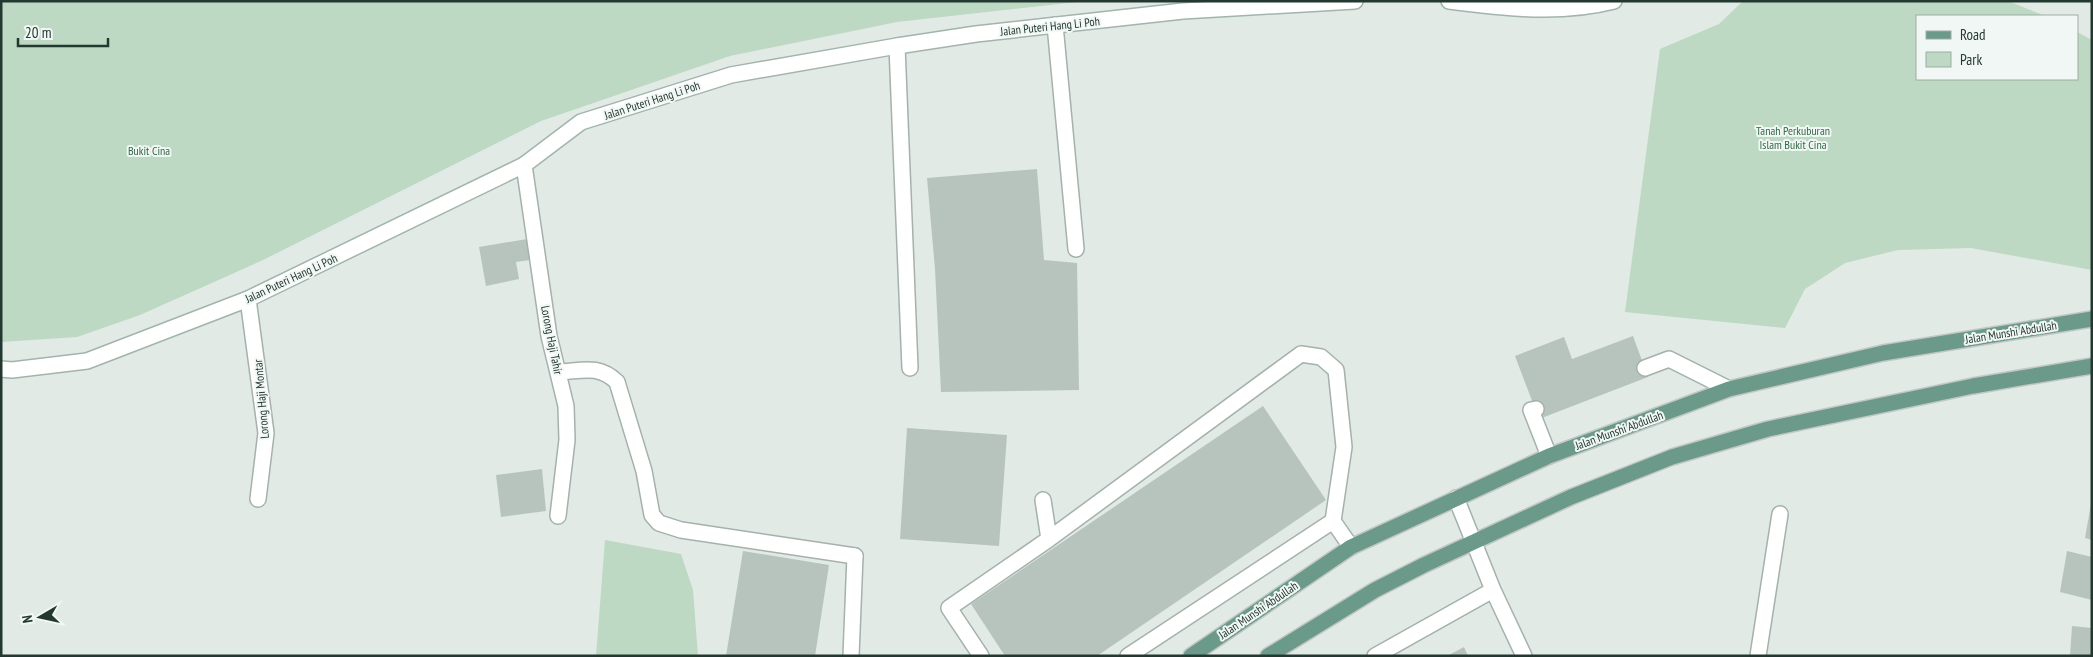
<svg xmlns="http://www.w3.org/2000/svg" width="2093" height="657" viewBox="0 0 2093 657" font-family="'PT Sans Narrow',sans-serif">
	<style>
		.green { fill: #bdd8c3 }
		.building { fill: #b7c4be }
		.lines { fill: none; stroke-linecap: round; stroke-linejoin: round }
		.service-casing { stroke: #a5b1ac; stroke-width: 18 }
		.minor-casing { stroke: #a5b1ac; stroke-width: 18 }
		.secondary-casing { stroke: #a2b4ac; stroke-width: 18 }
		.primary-casing { stroke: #c2c7c6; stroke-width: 18 }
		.service { stroke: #fff; stroke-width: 15 }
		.minor { stroke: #fff; stroke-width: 15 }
		.secondary { stroke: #fff; stroke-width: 15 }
		.primary { stroke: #6b9a8b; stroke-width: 15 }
		.labels { text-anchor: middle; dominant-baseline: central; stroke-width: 4; stroke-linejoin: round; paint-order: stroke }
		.street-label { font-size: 12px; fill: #243832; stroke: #f1f7f4 }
		.park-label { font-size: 12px; fill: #336a46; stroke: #f1f7f4 }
	</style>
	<rect width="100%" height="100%" fill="#e1eae5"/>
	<path class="green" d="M1 1H1086L897 22 730 56 541 121 263 260 140 315 77 337 1 342Z
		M1743 1H2008L2045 16H1917V79H2077V32L2092 40V270L1971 248 1898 250 1845 263 1805 289 1785 328 1625 312 1660 49 1719 24Z
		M605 540 681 554 693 590 698 656H596Z"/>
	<path class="building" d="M1037 169 1044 260 1077 263 1079 390 941 392 935 269 927 178Z
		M527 239 530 260 516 262 519 279 486 286 479 247Z
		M1633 336 1648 377 1539 419 1515 356 1564 337 1572 359Z
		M1263 406 1326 500 1097 656H1005L971 604Z
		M907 428 1007 435 999 546 900 539Z
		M542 469 546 511 501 517 496 475Z
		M2091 504H2092V540L2085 538Z
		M743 551 829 565 815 656H726Z
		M2067 551 2092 557V600L2060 592Z
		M2072 626 2092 628V656H2070Z
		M1464 647 1468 656H1447Z"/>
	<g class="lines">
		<g class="service-casing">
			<path id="service" d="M1055 25 1076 249
				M897 46 910 368
				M1645 368 1669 359 1729 389
				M1536 409 1531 410 1549 456
				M1043 500 1049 539
				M851 656 855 556
				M981 656 949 608 1049 539 1301 354 1321 357 1336 370 1344 447 1333 521 1351 547
				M1128 656 1333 521
				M1758 656 1780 514"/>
		</g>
		<g class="minor-casing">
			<path id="minor" d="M524 165 549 336 566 406 567 440 558 516
				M248 299 266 433 258 499
				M558 372C582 371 598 364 617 382L644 471 652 515 659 523 681 530 855 556
				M1456 498 1493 590 1524 656
				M1375 656 1493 590"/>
		</g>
		<g class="secondary-casing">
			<path id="secondary" d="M1449 1C1505 8 1559 15 1614 1
				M1 369 12 370 87 361 248 299 524 165 581 122 731 75 897 46 976 34 1183 11 1355 1"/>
		</g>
		<g class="primary-casing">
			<path id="primary" d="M1191 656 1351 547 1549 456 1729 389 1883 353 2092 319
				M1268 656 1375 590 1424 565 1571 497 1672 457 1768 429 1973 386 2092 366"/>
		</g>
		<use href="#service" class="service"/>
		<use href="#minor" class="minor"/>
		<use href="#secondary" class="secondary"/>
		<use href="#primary" class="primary"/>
	</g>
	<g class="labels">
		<g class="street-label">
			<text transform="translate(1050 26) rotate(-6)">Jalan Puteri Hang Li Poh</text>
			<text transform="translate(652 100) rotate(-18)">Jalan Puteri Hang Li Poh</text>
			<text transform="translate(291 278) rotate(-25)">Jalan Puteri Hang Li Poh</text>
			<text transform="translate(2011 332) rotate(-9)">Jalan Munshi Abdullah</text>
			<text transform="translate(552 340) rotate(79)">Lorong Haji Tahir</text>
			<text transform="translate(261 399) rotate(-95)">Lorong Haji Montar</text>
			<text transform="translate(1619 430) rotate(-20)">Jalan Munshi Abdullah</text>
			<text transform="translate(1258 610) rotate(-34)">Jalan Munshi Abdullah</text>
		</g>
		<g class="park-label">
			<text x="1793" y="130">Tanah Perkuburan<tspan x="1793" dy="14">Islam Bukit Cina</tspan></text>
			<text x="149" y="150">Bukit Cina</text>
		</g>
	</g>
	<rect width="2093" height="657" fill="none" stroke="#243832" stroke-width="5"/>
	<rect x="1916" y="15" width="162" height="65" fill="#f1f7f4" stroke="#9faba6"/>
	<rect x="1926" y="31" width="25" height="8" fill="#6b9a8b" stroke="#9faba6"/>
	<text x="1960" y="40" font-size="15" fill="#243832">Road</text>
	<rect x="1926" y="52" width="25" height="15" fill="#bdd8c3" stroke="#9faba6"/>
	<text x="1960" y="65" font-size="15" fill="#243832">Park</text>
	<g transform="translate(40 617) rotate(261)" stroke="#f1f7f4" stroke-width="4" paint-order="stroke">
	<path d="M0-4L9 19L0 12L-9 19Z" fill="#243832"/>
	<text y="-8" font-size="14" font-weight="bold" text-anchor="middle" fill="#243832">N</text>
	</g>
	<path d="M18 38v8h90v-8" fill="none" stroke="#243832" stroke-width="2.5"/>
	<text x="25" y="38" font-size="15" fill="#243832" stroke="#f1f7f4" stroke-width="4" paint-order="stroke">20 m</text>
</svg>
